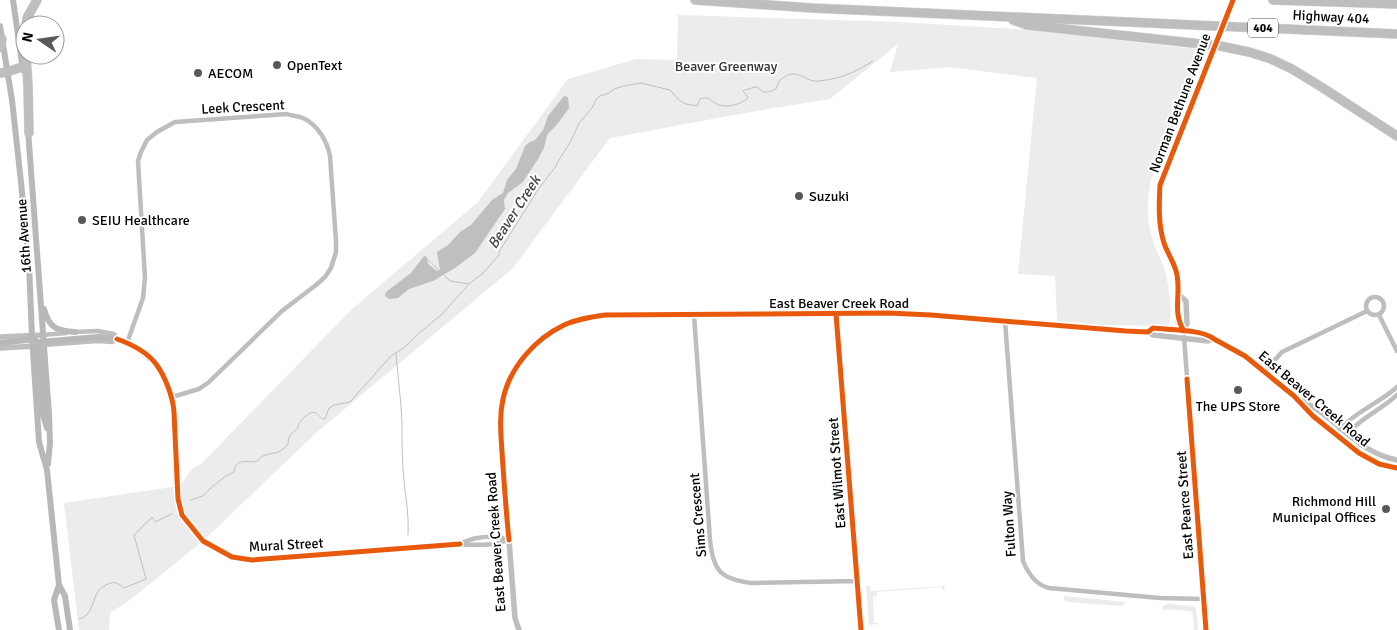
<svg xmlns="http://www.w3.org/2000/svg" width="1397" height="630" viewBox="0 0 1397 630" font-family="Signika,sans-serif">
	<style>
		.green { fill: #ececec }
		.water { fill: #bfbfbf }
		.lines { fill: none; stroke-linecap: round; stroke-linejoin: round }
		.stream { stroke: #bfbfbf; stroke-width: 1 }
		.motorway-casing { stroke: #dbdbdb; stroke-width: 10 }
		.minor { stroke: #bebebe; stroke-width: 4.5 }
		.tertiary { stroke: #bebebe; stroke-width: 5.5 }
		.secondary { stroke: #b8b8b8; stroke-width: 6 }
		.motorway { stroke: #bebebe; stroke-width: 9 }
		.tertiary-bridge { stroke: #bebebe; stroke-width: 5.5 }
		.cycleway-casing { stroke: #fff; stroke-width: 8 }
		.cycleway { stroke: #e8590c; stroke-width: 5 }
		.poi-dot { fill: #595959; stroke: #fff; stroke-width: 2 }
		.labels { text-anchor: middle; dominant-baseline: central; stroke-width: 4; stroke-linejoin: round; paint-order: stroke }
		.shield { fill: #fff; stroke: #4c4c4c; stroke-width: 1 }
		.shield-label { font-size: 12px; font-weight: bold; fill: #000 }
		.street-label { font-size: 14px; fill: #000; stroke: #fff }
		.poi-label { font-size: 14px; fill: #000; stroke: #fff; text-anchor: start }
		.park-label { font-size: 14px; fill: #333; stroke: #fff }
		.water-label { font-size: 15px; font-style: italic; fill: #444; stroke: #fff }
	</style>
	<rect width="100%" height="100%" fill="#fff"/>
	<path class="green" d="M678 15 901 22 1031 30 1204 50 1151 180C1148 196 1146 214 1150 230 1153 245 1160 257 1165 271 1168 281 1169 291 1170 302 1171 310 1171 317 1169 324L1163 326 1102 325 1057 321 1055 276 1018 274 1037 78 949 67 890 72 898 44 830 99 756 111 610 138 513 268 316 433 203 541 130 600 110 613 109 630H79L64 503 179 486C187 478 190 467 201 464L351 310 478 202 568 79 636 59 677 60Z
		M866 586H870L871 591 944 586 945 591H943L942 587 877 592V596L873 597 874 623H879L878 624 869 625Z
		M1064 596 1125 602V603L1121 606 1068 602 1064 600Z
		M1168 604 1192 606 1196 607 1198 630H1194L1193 615 1191 611 1165 609 1164 612 1163 611V606Z"/>
	<path class="water" d="M564 96 568 97 569 108 559 122 547 135 544 148 538 159 523 182 508 193 504 200 505 209 475 253 455 268 433 281 409 289 398 298 389 299 385 296 386 292 411 273 424 256 427 257 428 264 437 271 440 270 437 252 448 245 460 232 471 225 492 200 503 193 507 180 516 169 525 146 530 142 535 140 543 130 548 116Z"/>
	<g class="lines">
		<path class="stream" d="M427 259 439 270
			M443 274 450 281 469 284
			M396 354C398 377 401 400 402 423 402 443 402 462 404 481 406 499 409 516 408 535
			M190 500 203 496C209 489 225 475 234 472 236 456 249 464 257 461 259 460 261 457 263 456 276 451 277 456 288 444 288 436 292 433 298 428 298 422 309 410 316 413 317 414 322 419 323 419H325L329 408 334 405 350 402 391 356 405 347 419 333 441 315 469 284 483 273 499 255V252L539 188 556 166 557 163 571 141 579 123 592 108 597 98 600 96 609 93 614 89 623 86 641 83 670 90 679 100 686 104 697 106 700 99C711 95 710 102 719 105 728 108 740 104 747 99L748 97 743 91 745 90 755 87H758C763 95 769 92 776 89L779 81C792 70 797 74 810 80 815 82 821 81 826 80 843 78 859 70 873 61
			M79 619C93 616 92 599 99 590 101 588 103 587 106 585 114 581 117 582 124 588L146 579 134 535 151 518H153L155 522 172 514"/>
		<g class="motorway-casing">
			<path id="motorway" d="M695 0 812 8 1397 34
				M1273 0 1397 4
				M1013 20 1027 25 1220 46 1249 52 1271 59 1292 69 1323 88 1397 136
				M26 25 27 18 37 0
				M0 47 2 39
				M26 55 28 86 29 133
				M0 73 7 72 22 67"/>
		</g>
		<path class="minor" d="M1366 306a9 9 0 1 1 18 0a9 9 0 1 1-18 0Z
			M836 314 861 630
			M694 315 710 540C713 570 720 579 751 583L857 581
			M1379 315 1397 351
			M1005 321 1023 561C1028 573 1035 585 1049 588L1160 598 1204 599
			M73 332 98 331 114 334 117 339 136 348 156 365 169 388 173 404 178 499 182 515 203 541 232 557 252 560 457 545C477 544 490 547 509 540
			M43 335 66 333
			M1184 337 1206 630
			M127 343 143 298 145 278 138 161 141 152 147 140 157 132 175 122 287 114C292 116 298 116 303 118 318 125 327 141 330 156L336 241V252L331 268 325 277 316 285 282 311 209 382 199 389 172 397
			M43 345 98 341 112 342 116 340
			M1264 372 1282 352 1367 311
			M1340 429C1356 411 1380 403 1397 387
			M1347 434C1361 418 1381 410 1397 395
			M462 543C477 536 491 535 508 539"/>
		<path class="tertiary" d="M1179 295 1186 301 1187 323 1184 331
			M1184 331 1178 322 1177 302 1179 295 1177 275 1163 242 1159 211 1160 185 1207 65
			M1148 332 1153 335 1208 341 1214 339
			M0 337 43 335
			M0 348 36 346
			M1300 400C1306 403 1312 406 1318 410 1345 429 1362 453 1397 460
			M519 630 515 618C512 579 509 540 506 501 504 483 503 466 502 448 501 431 500 415 503 399 511 367 535 339 564 325 577 319 591 317 605 315L888 313 931 315 1126 331 1148 332 1153 328C1169 330 1202 329 1214 339L1245 356 1294 396 1313 416 1359 453 1379 464 1397 468"/>
		<path class="secondary" d="M13 0 23 70
			M0 26 12 100 21 182 29 265 32 336 39 442 47 470 59 585 54 600 59 630
			M28 130 49 414 50 443 48 464
			M44 309C49 328 57 331 75 332
			M32 336 35 339 38 346 43 415 47 428
			M40 342 86 338 100 337 117 339
			M0 343 35 339
			M59 585 65 596 70 630"/>
		<use href="#motorway" class="motorway"/>
		<path class="tertiary-bridge" d="M1207 65 1233 0"/>
		<g class="cycleway-casing">
			<path id="cycleway" d="M836 314 861 630
				M1184 331C1172 312 1181 295 1177 275 1175 263 1167 253 1164 243 1158 224 1159 204 1160 185L1233 0
				M117 339C131 344 147 352 156 364 165 376 173 397 174 412L178 499 182 515 203 541 232 557 252 560 460 544
				M1187 379 1206 630
				M509 540C506 511 504 482 502 452 501 435 499 417 503 399 510 367 535 339 564 325 577 319 591 317 605 315L888 313 931 315 1126 331 1148 332 1153 328C1169 330 1202 329 1214 339L1245 356 1294 396 1313 416 1359 453 1379 464 1397 468"/>
		</g>
		<use href="#cycleway" class="cycleway"/>
	</g>
	<g class="poi-dot">
		<circle cx="277" cy="65" r="5"/>
		<circle cx="198" cy="73" r="5"/>
		<circle cx="799" cy="196" r="5"/>
		<circle cx="82" cy="220" r="5"/>
		<circle cx="1238" cy="390" r="5"/>
		<circle cx="1386" cy="509" r="5"/>
	</g>
	<g class="labels">
		<rect class="shield" x="1248" y="18.5" width="30" height="19" rx="4"/>
		<g class="shield-label">
			<text x="1263" y="28">404</text>
		</g>
		<g class="street-label">
			<text transform="translate(1331 17) rotate(3)">Highway 404</text>
			<text transform="translate(1180 103) rotate(-69)">Norman Bethune Avenue</text>
			<text transform="translate(243 107) rotate(-3)">Leek Crescent</text>
			<text transform="translate(24 236) rotate(-94)">16th Avenue</text>
			<text x="839" y="303">East Beaver Creek Road</text>
			<text transform="translate(1314 399) rotate(40)">East Beaver Creek Road</text>
			<text transform="translate(837 473) rotate(-94)">East Wilmot Street</text>
			<text transform="translate(1185 505) rotate(-94)">East Pearce Street</text>
			<text transform="translate(698 515) rotate(-95)">Sims Crescent</text>
			<text transform="translate(1009 524) rotate(-94)">Fulton Way</text>
			<text transform="translate(496 542) rotate(-94)">East Beaver Creek Road</text>
			<text transform="translate(286 545) rotate(-3)">Mural Street</text>
		</g>
		<g class="poi-label">
			<text x="287" y="65">OpenText</text>
			<text x="208" y="73">AECOM</text>
			<text x="809" y="196">Suzuki</text>
			<text x="92" y="220">SEIU Healthcare</text>
			<text x="1238" y="406" text-anchor="middle">The UPS Store</text>
			<text x="1376" y="501" text-anchor="end">Richmond Hill<tspan x="1376" dy="16">Municipal Offices</tspan></text>
		</g>
		<g class="park-label">
			<text x="726" y="66">Beaver Greenway</text>
		</g>
		<g class="water-label">
			<text transform="translate(514 212) rotate(-57)">Beaver Creek</text>
		</g>
	</g>
	<g transform="translate(40 40) rotate(283)"><circle r="24" fill="#ffffff" stroke="#999999"/>
	<path d="M0-4L9 19L0 12L-9 19Z" fill="#595959"/>
	<text y="-8" font-size="14" font-weight="bold" text-anchor="middle" fill="#000000">N</text>
	</g>
</svg>
